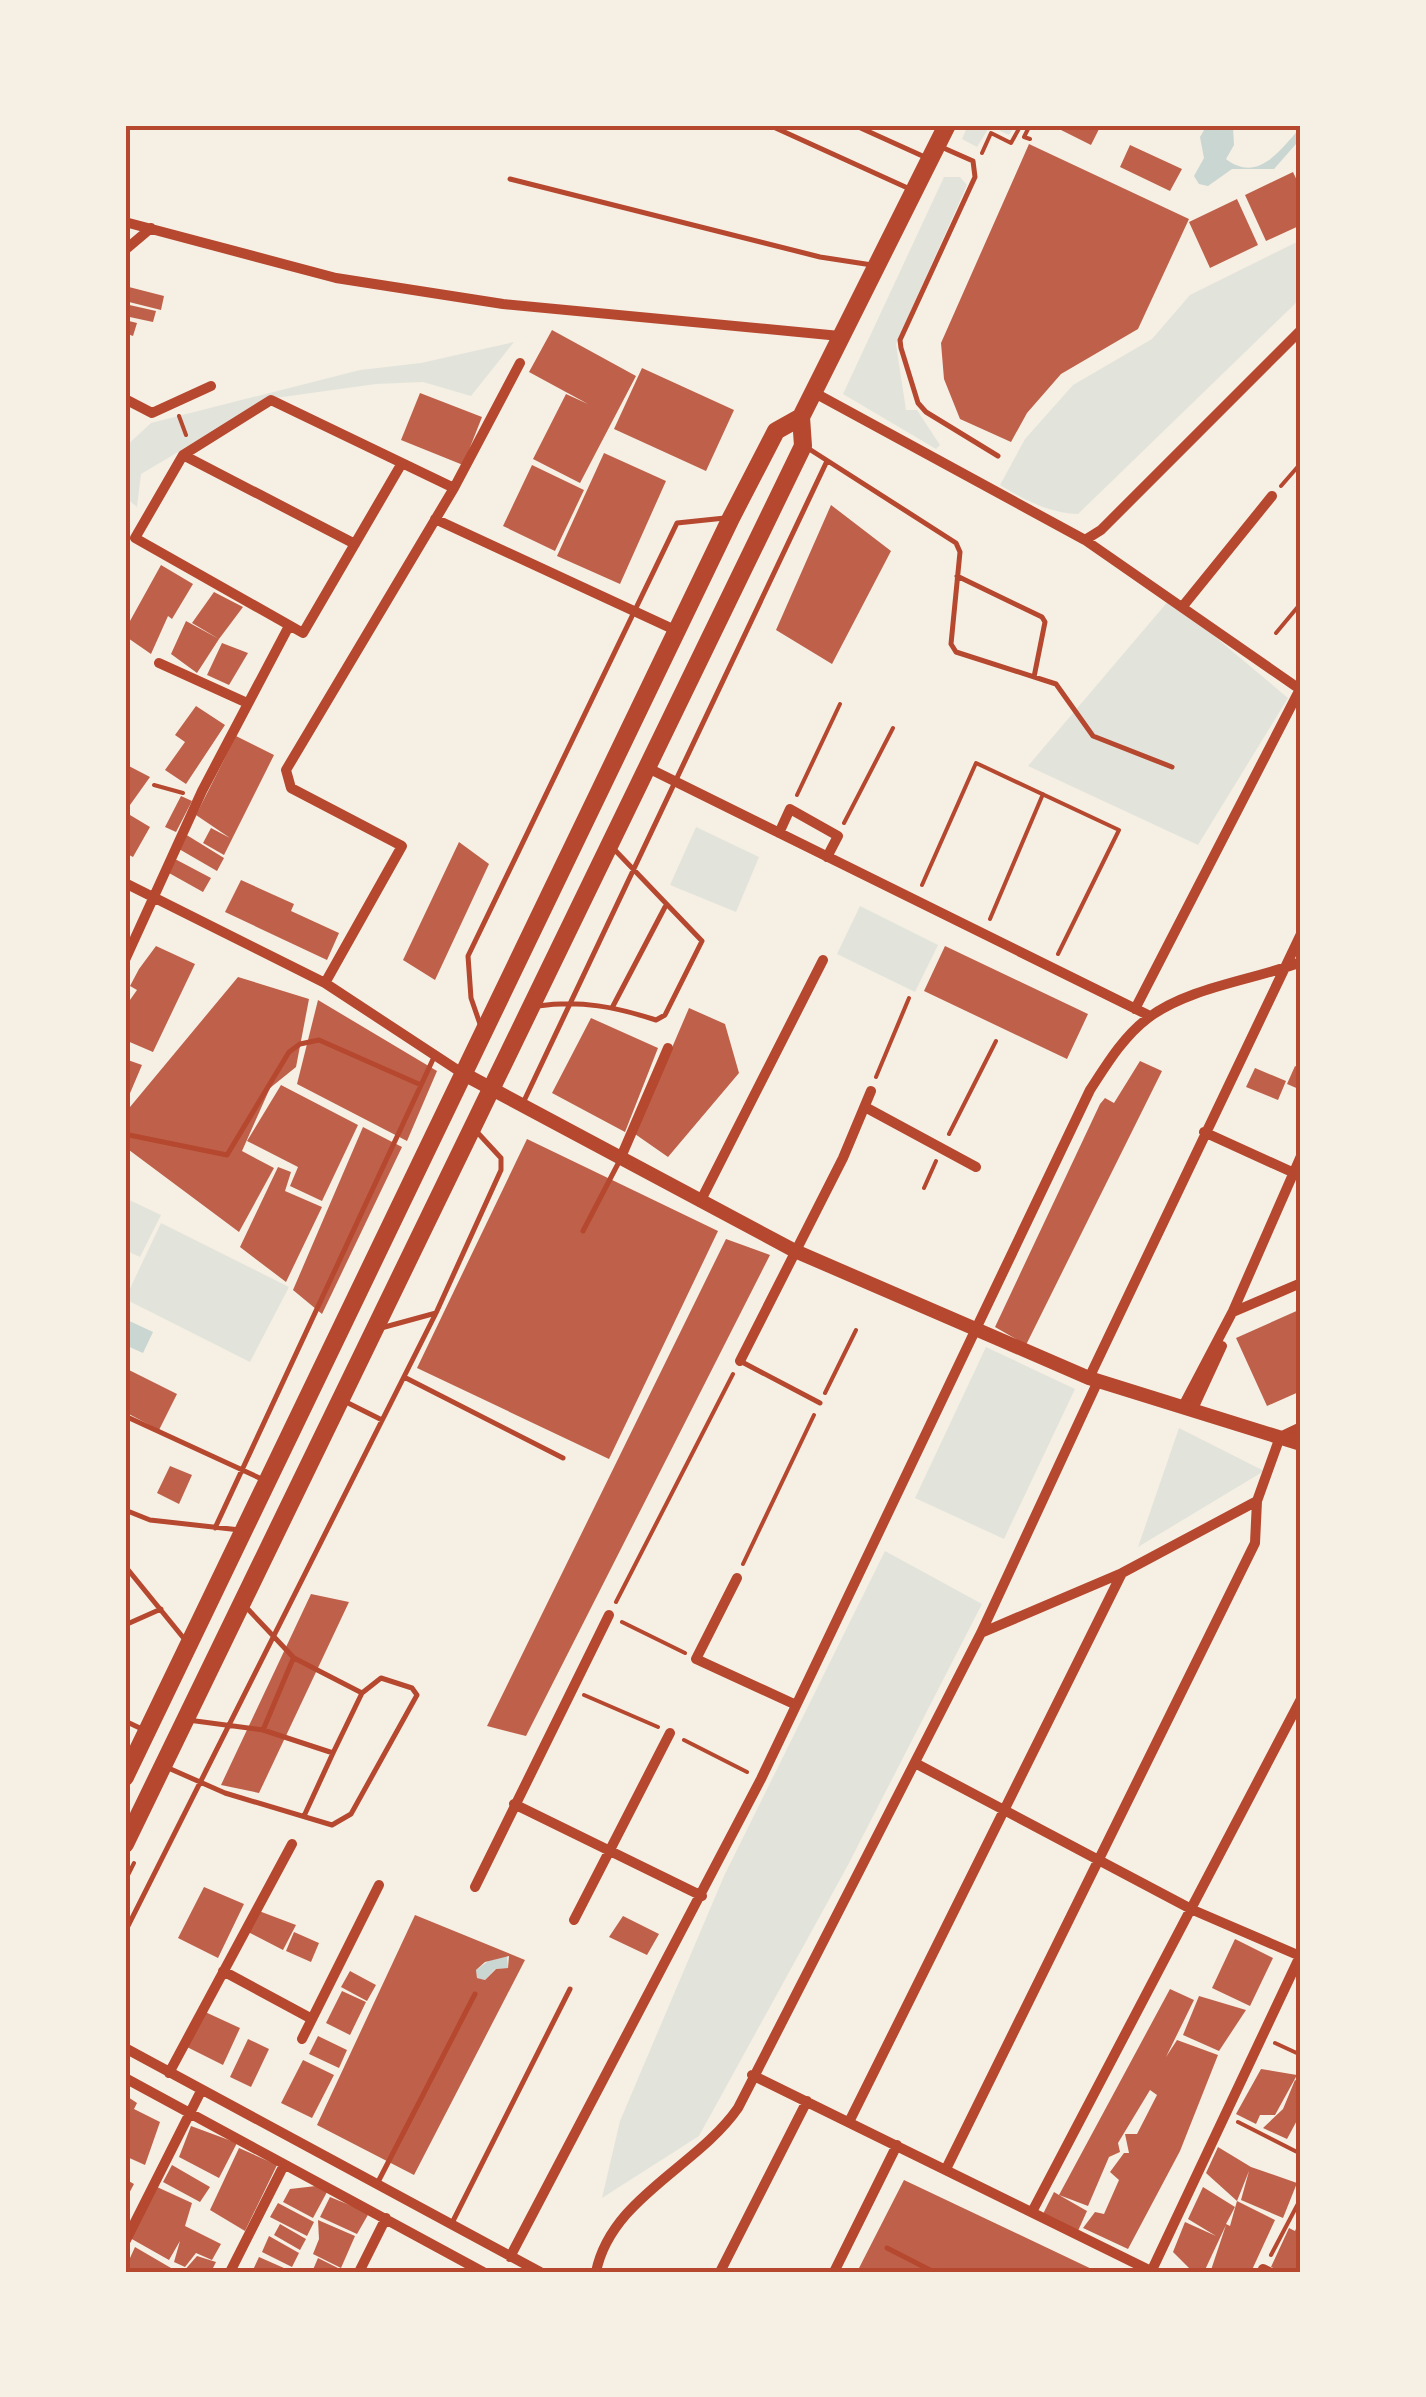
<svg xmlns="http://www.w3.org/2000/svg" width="1426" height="2397" viewBox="0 0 1426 2397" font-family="'Public Sans',sans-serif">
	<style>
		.green { fill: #e2e4dc }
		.water { fill: #c9d6d2 }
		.building { fill: #bf614a; fill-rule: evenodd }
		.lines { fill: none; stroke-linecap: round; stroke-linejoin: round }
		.path { stroke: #b5482f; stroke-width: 4 }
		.service { stroke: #b5482f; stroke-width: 5 }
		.minor { stroke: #b5482f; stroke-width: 10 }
		.tertiary { stroke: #b5482f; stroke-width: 14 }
		.primary { stroke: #b5482f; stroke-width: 18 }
		.neatline { fill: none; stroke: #b5482f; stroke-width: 4 }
	</style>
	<rect width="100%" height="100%" fill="#f6efe4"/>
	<path class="green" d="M968 125H1015L1009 135 990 126 977 147 962 139Z
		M944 177H960L967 185 896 344 906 410H917L940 445 936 449 843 394Z
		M1301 240V298L1078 514C1049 513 1024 500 1000 485L1025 439 1073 385 1152 339 1190 295Z
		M514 342 471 396 423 382 376 384 268 399 141 474 137 507 125 497V447L151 423 360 370 421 363Z
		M1170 599 1288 698 1198 845 1028 766Z
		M696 827 759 857 736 912 670 885Z
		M860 906 938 945 915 992 837 954Z
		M125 1198 161 1215 140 1257 125 1250Z
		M161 1223 289 1287 250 1362 125 1299Z
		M986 1347 1075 1389 1004 1539 915 1498Z
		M1179 1428 1264 1471 1138 1547Z
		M885 1551 982 1604 848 1865 699 2136 602 2198 620 2121 724 1876Z"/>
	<path class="water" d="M1207 125 1233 128 1234 145 1226 159C1258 184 1281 149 1301 127L1296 144 1274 169H1232L1208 186 1199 184 1194 176 1204 158 1200 137Z
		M125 1319 153 1332 143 1353 125 1345Z
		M507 1956 508 1968 495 1969 485 1980 477 1978 476 1970 491 1959Z"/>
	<path class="building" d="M1051 125H1101L1091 145Z
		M1029 144 1189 219 1138 329 1061 374 1027 413 1011 442 960 419 944 379 941 343Z
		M1130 145 1182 169 1170 191 1120 167Z
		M1293 172 1301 189V225L1266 241 1245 195Z
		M1237 199 1258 245 1210 268 1189 222Z
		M125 286 164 296 161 310 125 301Z
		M125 304 156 311 153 322 125 316Z
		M125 320 137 323 133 336 125 333Z
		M552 330 636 376 580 483 533 459 566 394 588 404 529 372Z
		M642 368 734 410 706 471 614 429Z
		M420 393 482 417 463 465 401 440Z
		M604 453 666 481 620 584 557 556Z
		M532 465 584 490 555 551 503 526Z
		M831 505 891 551 832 664 776 630Z
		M161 565 193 584 172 619 168 616 151 654 125 636V630Z
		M214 592 243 607 219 639 192 623Z
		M186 621 219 639 197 673 171 654Z
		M222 643 248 653 229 685 207 675Z
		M196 706 225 725 186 784 165 770 185 742 175 735Z
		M236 736 274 755 224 855 203 843 211 828 230 838 196 815Z
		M125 764 150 777 125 812 150 827 133 857 125 853Z
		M181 796 192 801 176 832 165 827Z
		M185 834 224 858 217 871 179 849Z
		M459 842 489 864 435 980 403 960Z
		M175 859 211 878 203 892 169 873Z
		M241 880 294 904 291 911 339 933 327 960 225 912Z
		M156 946 195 964 153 1052 125 1040V1007L137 990 130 986 139 969Z
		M945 946 1088 1014 1067 1059 924 991Z
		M238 977 309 999 296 1067 270 1088 242 1151 274 1168 239 1232 125 1147V1113Z
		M318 1000 437 1071 407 1141 297 1084Z
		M689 1008 725 1024 739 1073 668 1157 635 1134Z
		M591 1018 658 1048 625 1132 552 1093Z
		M125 1059 142 1065 125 1105Z
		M1140 1061 1162 1071 1026 1345 995 1327 1100 1104 1105 1098 1114 1103Z
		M1295 1066 1301 1069V1090L1287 1084Z
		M1255 1068 1286 1081 1278 1100 1246 1087Z
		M281 1085 358 1125 322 1201 290 1186 298 1167 247 1141Z
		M363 1127 402 1147 322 1314 293 1290Z
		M527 1139 718 1231 609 1459 417 1368Z
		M278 1167 291 1172 285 1191 322 1207 286 1282 240 1247Z
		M726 1239 770 1255 526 1736 487 1726Z
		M1301 1309V1391L1267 1406 1236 1338Z
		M125 1368 177 1394 159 1430 125 1412Z
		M170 1466 192 1475 179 1504 157 1493Z
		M311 1594 349 1602 259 1793 221 1785Z
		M204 1887 244 1904 218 1958 178 1938Z
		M259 1911 296 1925 283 1950 248 1932Z
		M415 1915 525 1960 414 2175 317 2125ZM509 1956 508 1968 496 1969 485 1980 477 1978 476 1970 485 1962Z
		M623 1916 659 1934 647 1955 609 1937Z
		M294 1932 319 1943 311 1962 286 1951Z
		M1235 1939 1273 1958 1250 2006 1212 1988Z
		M350 1971 376 1985 367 2001 341 1987Z
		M1170 1989 1194 2000 1166 2057 1177 2040 1218 2055 1180 2151 1128 2249 1083 2228 1095 2212 1104 2214 1119 2180 1110 2172 1124 2153H1129L1125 2134H1137L1157 2095 1150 2090 1118 2143 1120 2152 1109 2157 1088 2206 1059 2195 1087 2211 1077 2233 1043 2214 1054 2192 1059 2195Z
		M342 1991 366 2002 350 2035 326 2023Z
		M1199 1996 1246 2010 1219 2051 1183 2035Z
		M203 2011 240 2028 223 2065 187 2047Z
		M318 2036 347 2050 339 2068 309 2054Z
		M248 2039 269 2049 251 2087 230 2077Z
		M303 2060 334 2075 312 2118 281 2103Z
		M1261 2069 1297 2075 1275 2115H1260L1256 2124 1236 2114Z
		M1295 2080 1301 2083V2113L1287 2139 1263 2128 1283 2109Z
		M125 2095 137 2103 134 2109 160 2122 145 2165 125 2156Z
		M191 2126 237 2143 219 2178 179 2157Z
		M1218 2147 1251 2167 1297 2183 1283 2218 1241 2200 1249 2171 1237 2201 1275 2220 1251 2272 1211 2270 1226 2225 1204 2272H1193L1173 2252 1185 2222 1216 2236 1188 2219 1203 2187 1235 2207 1226 2224 1230 2226 1237 2201 1206 2173Z
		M239 2148 277 2165 245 2231 210 2210Z
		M172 2165 210 2187 200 2202 163 2182Z
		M125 2179 134 2184 125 2201Z
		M904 2180 1098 2272H857Z
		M316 2186 327 2192 313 2218 283 2202 290 2189Z
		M157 2187 192 2203 185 2226 221 2244 212 2260 196 2253 185 2267 174 2262 180 2241 169 2260 130 2238Z
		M330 2197 369 2213 357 2234 320 2217Z
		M278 2203 314 2222 307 2236 270 2217Z
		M1301 2217V2272H1282L1271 2267 1289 2228 1295 2231Z
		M318 2220 355 2236 341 2268 313 2254 319 2239Z
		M280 2224 306 2239 300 2250 274 2235Z
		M269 2236 299 2253 292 2267 262 2252Z
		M135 2247 171 2268 168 2272 125 2269Z
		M197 2256 216 2262 211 2272H183Z
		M259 2257 293 2272H252Z
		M318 2258 346 2272H312Z"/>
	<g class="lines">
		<path class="path" d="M1030 125 1024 137 1030 139
			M982 153 991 133 1011 143 1021 125
			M179 416 186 435
			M1281 486 1301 463
			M1276 633 1301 603
			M154 785 183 793
			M797 795 840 704
			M844 823 893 728
			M922 885 976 763 1119 830 1058 954
			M990 919 1043 794
			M876 1077 909 998
			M949 1134 996 1041
			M924 1188 936 1161
			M825 1393 856 1330
			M743 1564 814 1415
			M616 1602 733 1374
			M622 1622 685 1653
			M584 1695 658 1727
			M684 1740 747 1772
			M125 1881 134 1863
			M1275 2043 1301 2055
			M1238 2122 1301 2154
			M1271 2255 1301 2198"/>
		<path class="service" d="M769 125 912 190
			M854 125 927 158
			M939 146 973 161 975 177 900 340 901 348 918 403 926 412 998 456
			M510 179 820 257 872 265
			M806 447 956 543 960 552 951 644 956 652 1056 684 1093 736 1172 767
			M957 576 1042 617 1045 622 1034 677
			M538 1006C581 1000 616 1007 656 1020L665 1015 702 941 612 847
			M613 1006 665 907
			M480 1024 471 998 468 956 677 523 725 518
			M523 1103 827 461
			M129 1135 227 1155 289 1052 300 1044 319 1040 421 1085
			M583 1231 621 1158
			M381 1328 436 1313
			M742 1362 820 1403
			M404 1377 563 1458
			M344 1401 382 1420
			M125 1416 264 1480
			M125 1510 150 1520 240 1530
			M215 1528 435 1055
			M125 1566 186 1641
			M125 1625 161 1609
			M188 1720 263 1730 333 1753 362 1693 294 1658 245 1606
			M125 1721 144 1730
			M263 1730 293 1659
			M166 1767 225 1793 332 1825 351 1814 417 1695 412 1688 381 1678 362 1693
			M304 1816 333 1753
			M125 1932 436 1313 501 1170V1158L477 1132
			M378 2182 475 1994
			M452 2223 570 1989
			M887 2248 934 2272"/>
		<path class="minor" d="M125 222 336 278 503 304 840 336
			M125 250 151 228
			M813 392 1085 540 1301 690
			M125 399 152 413 211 386
			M183 455 355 544
			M402 463 303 633 135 538 183 455 271 400 454 488
			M435 519 675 630
			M1085 540 1101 530 1301 330
			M1183 606 1272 496
			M159 663 245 702
			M648 768 1150 1016
			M779 833 790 809 838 836 827 857
			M125 883 325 983 462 1073
			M125 960 202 791 289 626
			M325 983 402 846 291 788 286 770 454 488 520 363
			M1135 1009 1300 689
			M865 1107 976 1167
			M1204 1132 1292 1172
			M621 1157 668 1048
			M700 1202 823 960
			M1233 1312 1301 1283
			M740 1361 843 1158 871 1091
			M1089 1378 1301 934
			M1182 1408 1233 1311 1301 1156
			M1192 1411 1222 1346
			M737 1578 696 1659 794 1704
			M981 1633 1122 1573 1257 1501 1280 1437 1301 1427
			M915 1763 1193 1910 1300 1956
			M514 1804 702 1896
			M475 1887 609 1615
			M574 1920 670 1733
			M223 1971 312 2019
			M302 2039 379 1885
			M125 2048 540 2272
			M169 2073 292 1844
			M752 2075 1151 2271
			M125 2078 483 2272
			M850 2120 1122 1573
			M947 2167 1255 1543 1257 1501
			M1033 2210 1301 1699
			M125 2242 201 2091
			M510 2257 761 1779 1090 1090C1107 1064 1123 1037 1148 1018 1189 987 1254 980 1301 962
			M1263 2269 1269 2272
			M230 2272 284 2165
			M359 2272 386 2218
			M596 2272C611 2198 697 2167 738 2108L981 1633 1098 1381
			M720 2272 807 2101
			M834 2272 897 2145
			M1151 2272 1301 1954"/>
		<path class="tertiary" d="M462 1073 795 1251 1089 1378 1301 1444"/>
		<path class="primary" d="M125 1777 731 518 776 431 801 417
			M125 1844 803 446 801 417 947 125"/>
	</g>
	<rect width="1426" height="2397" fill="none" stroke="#f6efe4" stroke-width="255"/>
	<rect x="128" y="128" width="1170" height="2142" class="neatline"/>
</svg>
